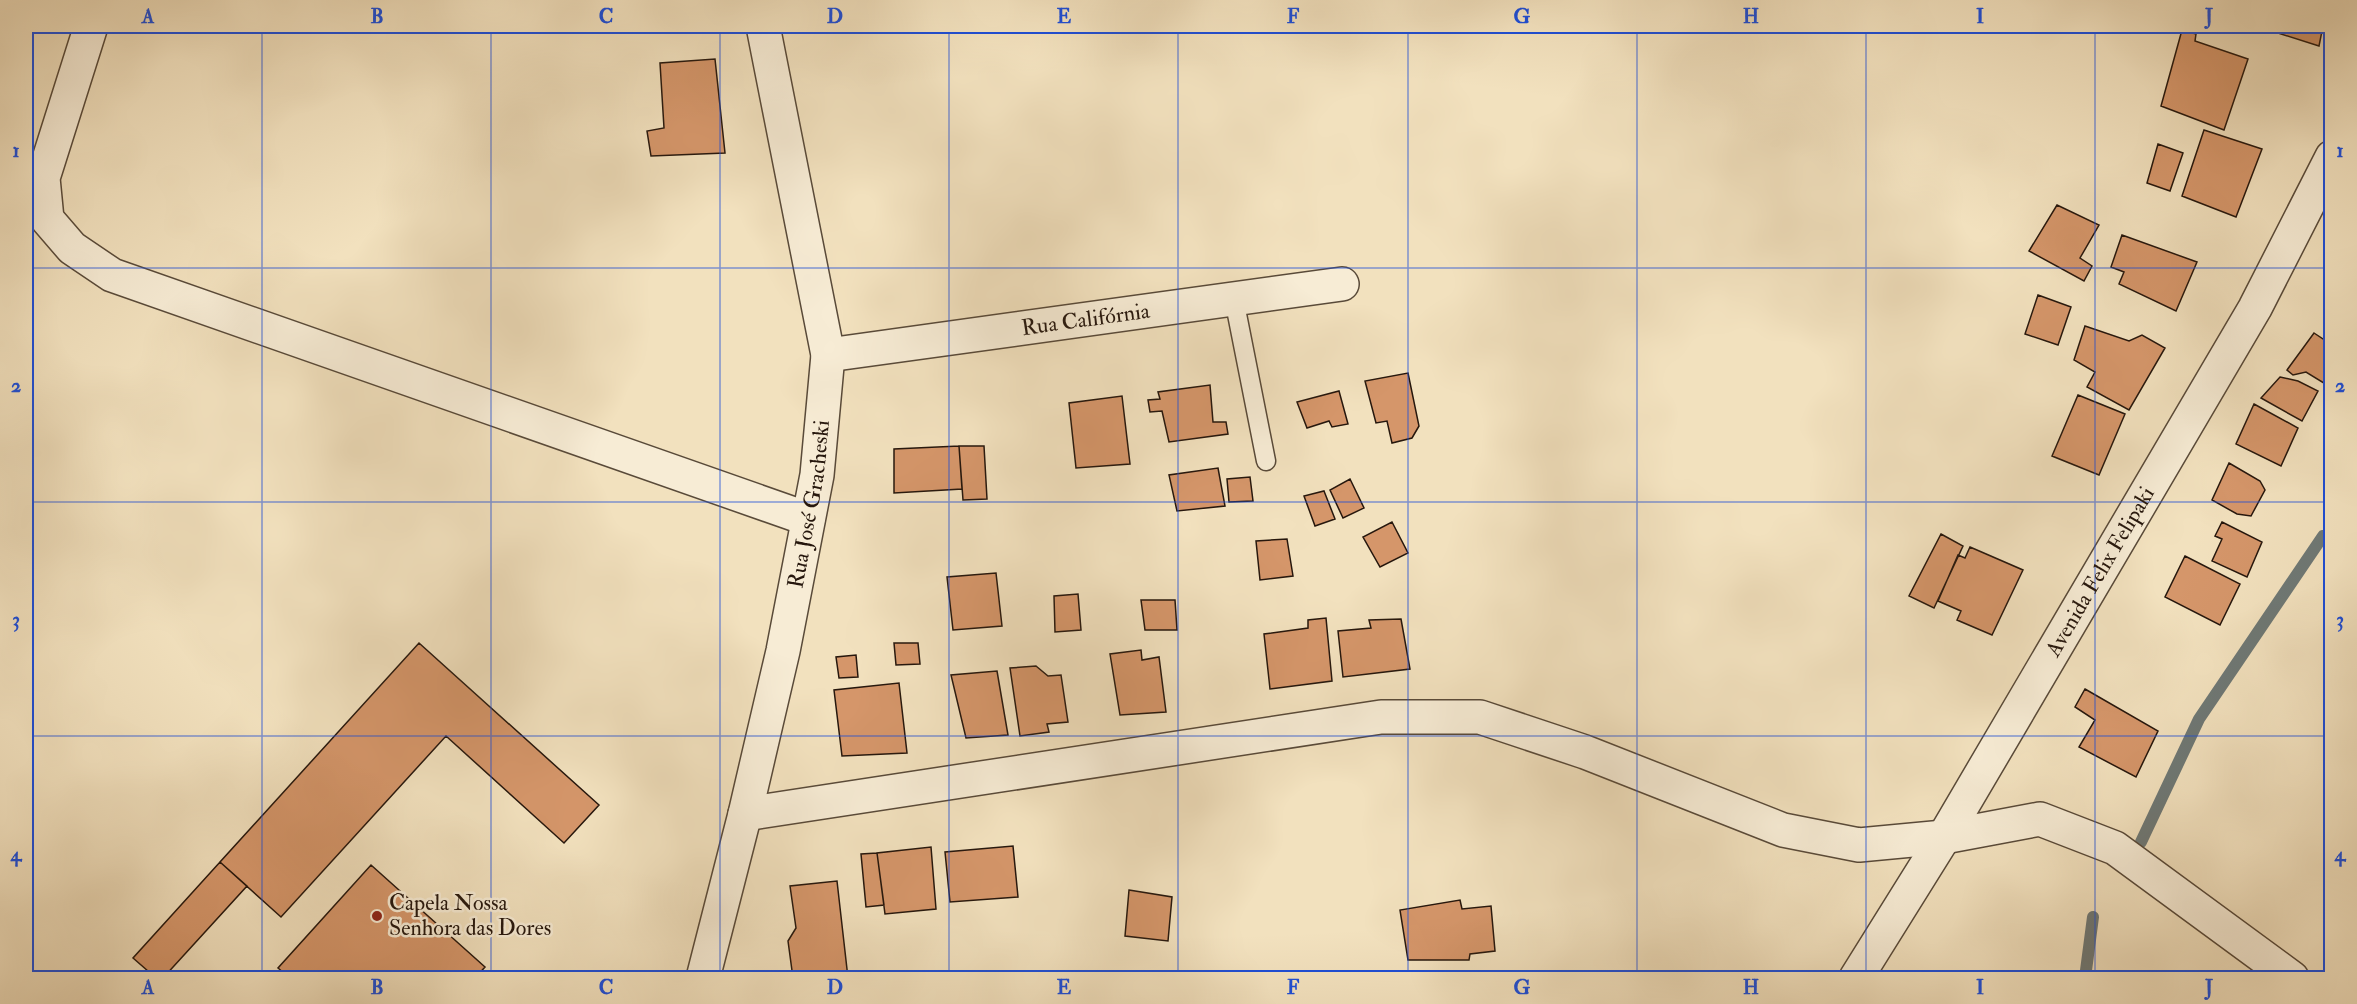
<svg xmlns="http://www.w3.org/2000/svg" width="2357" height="1004" viewBox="0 0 2357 1004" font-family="'IM FELL Double Pica',serif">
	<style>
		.water { fill: #a0bbbc; stroke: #6f7976; stroke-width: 1.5 }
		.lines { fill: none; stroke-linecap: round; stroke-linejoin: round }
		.stream { stroke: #6f7976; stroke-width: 12 }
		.building { fill: #d5966a; stroke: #26170d; stroke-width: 1.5 }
		.service-casing { stroke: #594a39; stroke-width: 21 }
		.minor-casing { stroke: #594a39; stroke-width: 36 }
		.tertiary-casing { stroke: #594a39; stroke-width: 36 }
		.service { stroke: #f7ecd5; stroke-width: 18 }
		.minor { stroke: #f7ecd5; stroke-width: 33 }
		.tertiary { stroke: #f7ecd5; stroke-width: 33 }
		.grid { fill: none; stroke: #1d4ed8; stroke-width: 1.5; stroke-opacity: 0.55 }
		.poi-dot { fill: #8f2418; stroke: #f7ecd5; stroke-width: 2 }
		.labels { text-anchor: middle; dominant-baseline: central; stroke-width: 5; stroke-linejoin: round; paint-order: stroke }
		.street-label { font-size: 22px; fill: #26170d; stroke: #f7ecd5 }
		.poi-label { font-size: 22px; fill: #26170d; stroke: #f7ecd5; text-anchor: start }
		.neatline { fill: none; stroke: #1d4ed8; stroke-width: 2 }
		.grid-label { font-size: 20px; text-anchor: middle; font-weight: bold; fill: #1d4ed8 }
	</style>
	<rect width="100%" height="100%" fill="#f2e1be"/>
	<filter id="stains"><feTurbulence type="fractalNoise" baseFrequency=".00333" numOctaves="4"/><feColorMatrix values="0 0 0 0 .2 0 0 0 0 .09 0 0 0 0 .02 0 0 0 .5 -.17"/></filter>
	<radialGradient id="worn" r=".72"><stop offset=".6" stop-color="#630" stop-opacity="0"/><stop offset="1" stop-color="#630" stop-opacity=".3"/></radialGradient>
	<path class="water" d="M1288 974 1438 978H1286Z"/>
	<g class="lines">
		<path class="stream" d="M2141 842 2199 719 2323 536
			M2085 978 2093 917"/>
	</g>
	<path class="building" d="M2262 26H2323L2319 46 2262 28Z
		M2182 30 2196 34 2195 41 2248 59 2224 130 2161 106Z
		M715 59 725 153 651 156 647 131 664 128 660 63Z
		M2204 130 2262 149 2236 217 2182 196Z
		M2158 144 2183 153 2170 191 2147 183Z
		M2057 205 2099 225 2080 258 2092 266 2084 281 2029 251Z
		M2122 235 2197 262 2176 311 2119 284 2124 272 2111 267Z
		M2038 295 2071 307 2058 345 2025 334Z
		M2085 326 2129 341 2142 335 2165 348 2129 410 2087 387 2095 372 2074 360Z
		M2314 333 2332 345V385H2327L2306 372 2293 375 2287 370Z
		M1408 373 1419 426 1412 438 1392 443 1387 421 1376 423 1365 381Z
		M2280 377 2298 381 2318 391 2302 421 2261 398Z
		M1210 385 1213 422H1226L1228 434 1169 442 1162 411 1150 412 1148 400 1160 399 1158 392Z
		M1339 391 1348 424 1332 427 1329 421 1307 428 1297 402Z
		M2078 395 2125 414 2099 475 2052 456Z
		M1122 396 1130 464 1076 468 1069 403Z
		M2254 404 2298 428 2281 466 2236 444Z
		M959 446 962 489 894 493V449Z
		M959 446H984L987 499 963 500Z
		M2229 463 2260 481 2265 490 2251 516 2237 514 2212 500Z
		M1218 468 1225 506 1177 511 1169 475Z
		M1250 477 1253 501 1229 502 1227 479Z
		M1350 479 1364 508 1343 518 1330 490Z
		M1324 491 1335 519 1315 526 1304 496Z
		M1392 522 1408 553 1380 567 1363 537Z
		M2222 522 2262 542 2247 577 2212 561 2222 539 2215 536Z
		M1941 534 1963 546 1934 608 1909 596Z
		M1287 539 1293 576 1260 580 1256 541Z
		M1970 547 2023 570 1992 635 1957 620 1961 611 1938 601 1958 555 1965 558Z
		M2185 556 2240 584 2220 625 2165 597Z
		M996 573 1002 626 953 630 947 577Z
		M1078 594 1081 630 1055 632 1054 596Z
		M1141 600H1175L1177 630H1145Z
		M1326 618 1332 681 1270 689 1264 634 1308 628V620Z
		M1401 619 1410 669 1343 677 1338 631 1371 628 1369 620Z
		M419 643 599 805 564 843 446 736 281 917 220 862Z
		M894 643H918L920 664 896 665Z
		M1141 650 1142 660 1159 657 1166 712 1120 715 1110 654Z
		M856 655 858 677 839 678 836 657Z
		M1036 666 1048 676 1061 675 1068 722 1047 724 1049 732 1020 736 1010 668Z
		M997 671 1008 735 966 738 951 675Z
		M899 683 907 753 842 756 834 690Z
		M2085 689 2158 731 2136 777 2079 747 2095 720 2075 707Z
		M1013 846 1018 897 950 902 945 852Z
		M931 847 936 909 885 914 877 853Z
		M877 853 884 905 866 907 861 854Z
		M220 862 247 886 163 978H156L133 958Z
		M371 865 485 967 475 978H290L278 968Z
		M837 881 848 978H793L788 941 796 928 790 886Z
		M1129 890 1172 897 1168 941 1125 936Z
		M1460 900 1462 909 1491 906 1495 951 1470 954 1469 960H1408L1400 910Z"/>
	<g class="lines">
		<g class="service-casing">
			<path id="service" d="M1234 299 1266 461"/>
		</g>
		<g class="minor-casing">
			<g id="minor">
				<path d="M91 26 43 178 47 219 72 248 112 275 808 519"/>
				<path id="s1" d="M828 355 1342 284"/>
				<path d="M745 814 1381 717H1480L1585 752 1783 830 1859 845 1944 837 2040 819 2115 848 2292 978"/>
				<path id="s2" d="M703 978 745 814 783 651 817 475 828 355 763 26"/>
			</g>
		</g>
		<g class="tertiary-casing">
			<g id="tertiary">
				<path id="s3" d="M1856 978 1944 837 2255 308 2332 157"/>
			</g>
		</g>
		<use href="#service" class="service"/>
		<use href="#minor" class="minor"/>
		<use href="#tertiary" class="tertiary"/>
	</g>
	<path class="grid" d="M262 26V978M491 26V978M720 26V978M949 26V978M1178 26V978M1408 26V978M1637 26V978M1866 26V978M2095 26V978M26 268H2332M26 502H2332M26 736H2332"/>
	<circle class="poi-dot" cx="377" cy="916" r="6"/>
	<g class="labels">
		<g class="street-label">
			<text stroke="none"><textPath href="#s1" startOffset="260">Rua Califórnia</textPath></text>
			<text stroke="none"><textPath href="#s2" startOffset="486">Rua José Gracheski</textPath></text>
			<text stroke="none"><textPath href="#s3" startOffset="474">Avenida Felix Felipaki</textPath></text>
		</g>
		<g class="poi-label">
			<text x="389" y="903">Capela Nossa<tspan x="389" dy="25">Senhora das Dores</tspan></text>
		</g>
	</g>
	<rect width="2357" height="1004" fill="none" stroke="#f2e1be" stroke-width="66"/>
	<rect x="33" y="33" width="2291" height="938" class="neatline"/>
	<g class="grid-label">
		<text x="148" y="23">A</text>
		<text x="377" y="23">B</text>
		<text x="606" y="23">C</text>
		<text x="835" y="23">D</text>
		<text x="1064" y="23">E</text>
		<text x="1293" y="23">F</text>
		<text x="1522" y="23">G</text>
		<text x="1751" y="23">H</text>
		<text x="1980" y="23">I</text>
		<text x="2209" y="23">J</text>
		<text x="16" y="157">1</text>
		<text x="2340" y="157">1</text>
		<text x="16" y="392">2</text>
		<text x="2340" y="392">2</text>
		<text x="16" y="626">3</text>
		<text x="2340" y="626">3</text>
		<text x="16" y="861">4</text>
		<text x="2340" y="861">4</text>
		<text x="148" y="994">A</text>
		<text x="377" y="994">B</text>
		<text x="606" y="994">C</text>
		<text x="835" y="994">D</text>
		<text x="1064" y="994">E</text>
		<text x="1293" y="994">F</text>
		<text x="1522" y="994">G</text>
		<text x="1751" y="994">H</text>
		<text x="1980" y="994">I</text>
		<text x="2209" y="994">J</text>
	</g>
	<rect width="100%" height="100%" filter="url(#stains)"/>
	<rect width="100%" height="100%" fill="url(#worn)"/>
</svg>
